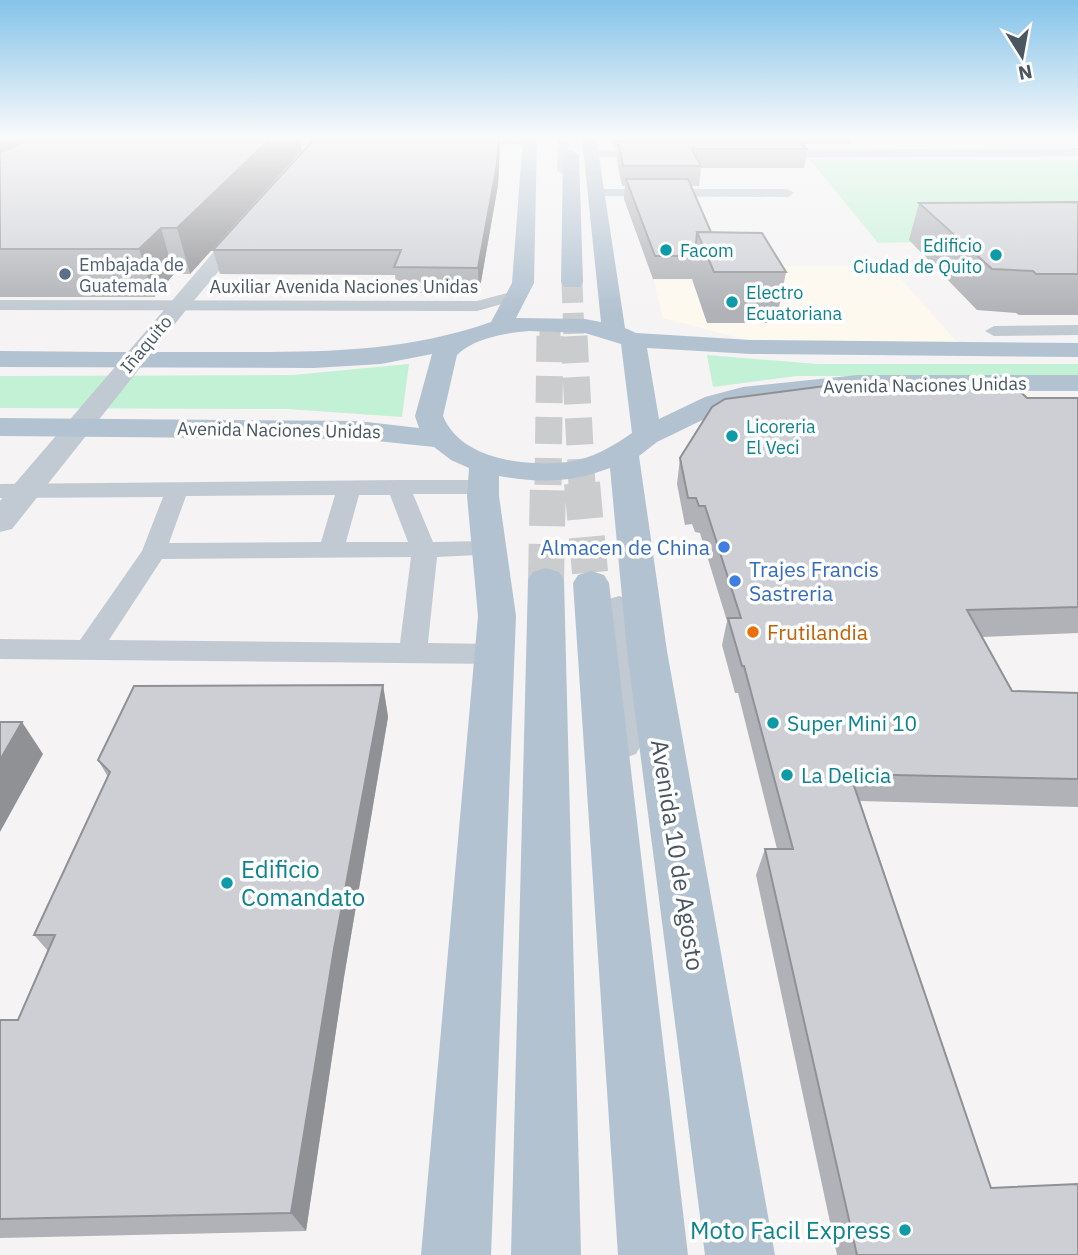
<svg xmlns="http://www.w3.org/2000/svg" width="1078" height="1255" viewBox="0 0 1078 1255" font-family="'IBM Plex Sans',sans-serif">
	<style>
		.commercial { fill: #fdf9ef }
		.green { fill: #c3f1d5 }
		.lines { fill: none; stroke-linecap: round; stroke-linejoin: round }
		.primary-tunnel-far2 { stroke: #caccce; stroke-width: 21; stroke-dasharray: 21 10; stroke-linecap: butt }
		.primary-tunnel-far1 { stroke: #caccce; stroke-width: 27; stroke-dasharray: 27 14; stroke-linecap: butt }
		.primary-tunnel { stroke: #caccce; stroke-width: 36; stroke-dasharray: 36 18; stroke-linecap: butt }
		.service { fill: #c1cad2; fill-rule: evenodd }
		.minor { fill: #c1cad2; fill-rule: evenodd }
		.primary { fill: #b3c2d1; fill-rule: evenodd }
		.wall { fill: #b0b2b7 }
		.shaded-wall { fill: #909195 }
		.building { fill: #cdcfd5; stroke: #909195; stroke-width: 2 }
		.culture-dot { fill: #0f9aa8; stroke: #fff; stroke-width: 2.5 }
		.service-dot { fill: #5c6f8a; stroke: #fff; stroke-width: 2.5 }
		.shop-dot { fill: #3f7fe0; stroke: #fff; stroke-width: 2.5 }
		.food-dot { fill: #e8710a; stroke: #fff; stroke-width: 2.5 }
		.labels { text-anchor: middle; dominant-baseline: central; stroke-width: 7; stroke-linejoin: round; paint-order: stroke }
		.far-culture-label { font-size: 18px; fill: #0d838f; stroke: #fff; text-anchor: start }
		.far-service-label { font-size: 18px; fill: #4e5e75; stroke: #fff; text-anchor: start }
		.far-street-label { font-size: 18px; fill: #4a5661; stroke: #fff }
		.shop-label { font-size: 21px; fill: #366cbe; stroke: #fff; text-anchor: end }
		.food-label { font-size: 21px; fill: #c56008; stroke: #fff; text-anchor: start }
		.culture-label { font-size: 21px; fill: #0d838f; stroke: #fff; text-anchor: start }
		.near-street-label { font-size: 24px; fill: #4a5661; stroke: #fff }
		.near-culture-label { font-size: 24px; fill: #0d838f; stroke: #fff; text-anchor: start }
	</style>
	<rect width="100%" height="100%" fill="#f5f3f3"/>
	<path class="commercial" d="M711 266H890L963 349 774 347 663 318 654 280 723 279Z"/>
	<path class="green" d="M810 160H1078V239L878 243Z
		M707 355 817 364H1078V376H797L713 387Z
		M409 364 402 417 287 409 0 408V376L293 375Z"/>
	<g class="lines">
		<path class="primary-tunnel-far2" d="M572 282 574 337
			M550 337V329"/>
		<path class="primary-tunnel-far1" d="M574 336 582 485
			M548 485 550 336"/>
		<path class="primary-tunnel" d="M582 483 591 583
			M546 580 548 483"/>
		<path class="service" d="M558 137H568L569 171 563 174 557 171Z
			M596 189H788L794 193 788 197 592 196V190Z
			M518 290 526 295 524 298 477 311 0 310V300L477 301Z
			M1078 325V335L994 336 985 331 994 326Z
			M399 480H483L491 482 494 487 491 492 483 494H413L433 542 489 541 498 544 502 549 498 554 437 557 428 643 494 644 504 647 508 654 504 661 494 664 0 659V639L80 640 142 551 163 497 0 498V484ZM335 495 321 542 169 543 186 496ZM359 495H390L408 542H346ZM411 557 400 643 109 640 162 559Z
			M619 596 629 599 633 605 641 745 636 754 625 758 614 754 609 745 605 605 609 599Z"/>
		<path class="minor" d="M353 137H365L372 141 365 145 247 146 240 142 247 138Z
			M447 137H530L537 141 530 145 442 144 440 141Z
			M1078 148V156L753 158 746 154 753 150Z
			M590 150H668L675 154 668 158 585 157 583 154Z
			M249 217 258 223 256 227 186 310 12 529 0 532V501L242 219Z"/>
		<path class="primary" d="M523 137H537L534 283 516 318 585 319 601 322 582 137H596L625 328 636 333 751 340 1078 343V357L751 354 647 348 659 419 705 397 743 387 858 375H1078V391H858L745 403 725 409 657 442 639 456 667 651 775 1255H705L627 651 610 468C570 483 541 483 499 476V496L516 616 491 1255H421L478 616 467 496 469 468 451 460 434 447 358 439 0 436V418L358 421 419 428 415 416 432 354 381 364 314 368 0 367V351C73 352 145 352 218 352 312 352 400 354 491 322L512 283ZM529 331 585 333 621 344 632 433C614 446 591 459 568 462 526 467 461 460 443 416L457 355C474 338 506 333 529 331Z
			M571 150 579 155 583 282 580 287H564L561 282 563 155Z
			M546 568 559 572 564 580 581 1255H511L528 580 533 572Z
			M591 571 604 575 609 583 688 1255H618L573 583 578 575Z"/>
	</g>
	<path class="wall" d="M0 137 302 150 190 274H174L154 297H0Z
		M316 137H500L498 185 479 293H397L395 275 220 274 213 250Z
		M612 137H852L850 144H805L804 146 807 149 804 168H701L699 186H691L711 232 786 272 776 323H707L692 279H653L624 199 625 186H622L617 161 618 147H614Z
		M1078 202V315H1019L1016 313 977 310 909 240 919 203Z
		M1027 398H1078V633L982 637 1012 691 1078 693V807L860 801 991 1188 1078 1255H837L756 875 765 849H777L738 693H735L722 645 727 621 700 533 695 532 692 524 685 525 677 484 680 458Z
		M383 685 388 717 344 977 306 1231 0 1238V1020H18L48 951 34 935 108 777 98 760Z"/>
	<path class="shaded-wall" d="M0 137H55L0 183Z
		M272 137H300L302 150 190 274 177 228Z
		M499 137 500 148 498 185 479 293 478 268Z
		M161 228 174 274 154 297 139 249Z
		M383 685 388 717 344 977 306 1231 291 1213 334 949Z
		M22 722 43 754 0 832V760Z"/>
	<path class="building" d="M33 137H272L177 228H161L139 249H0V153Z
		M316 137H499L497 164 478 268 394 267 401 250H213Z
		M618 141H803L805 143H801L807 149H692L701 166H623Z
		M626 179H688L711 232H697L695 256H655Z
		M1078 202V274H1036L1033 271 992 269 919 203Z
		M697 232 762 233 786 272H714Z
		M1011 383 1027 398H1078V607L967 610 1012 691 1078 693V779L850 774 991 1188 1078 1184V1255H857L765 849H793L744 666H742L728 618H741L705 506H699L696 498H688L680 458 712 407 725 399 825 386Z
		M383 685 334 949 291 1213 0 1219V1020H18L55 935H34L110 772 98 760 134 686Z
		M0 722H22L0 760Z"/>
	<linearGradient id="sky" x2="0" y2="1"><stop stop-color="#85c3ea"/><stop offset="0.44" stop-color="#fafafa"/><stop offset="1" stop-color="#fafafa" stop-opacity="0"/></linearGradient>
	<rect width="1078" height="312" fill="url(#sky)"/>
	<g class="culture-dot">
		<circle cx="666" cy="250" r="7"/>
		<circle cx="996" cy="255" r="7"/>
		<circle cx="732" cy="302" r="7"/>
		<circle cx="732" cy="436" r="7"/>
		<circle cx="773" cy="723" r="7"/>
		<circle cx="787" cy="775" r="7"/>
		<circle cx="227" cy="883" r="7"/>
		<circle cx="905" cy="1230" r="7"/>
	</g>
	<circle class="service-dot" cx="65" cy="274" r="7"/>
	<g class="shop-dot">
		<circle cx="724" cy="547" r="7"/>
		<circle cx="735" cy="581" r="7"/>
	</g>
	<circle class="food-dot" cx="753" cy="632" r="7"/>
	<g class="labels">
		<g class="far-culture-label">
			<text x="982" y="245" text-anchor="end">Edificio<tspan x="982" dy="21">Ciudad de Quito</tspan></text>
			<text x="680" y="250">Facom</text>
			<text x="746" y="292">Electro<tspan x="746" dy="21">Ecuatoriana</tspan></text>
			<text x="746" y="426">Licoreria<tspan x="746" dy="21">El Veci</tspan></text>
		</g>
		<g class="far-service-label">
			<text x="79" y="264">Embajada de<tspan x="79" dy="21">Guatemala</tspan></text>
		</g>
		<g class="far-street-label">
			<text x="344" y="286">Auxiliar Avenida Naciones Unidas</text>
			<text transform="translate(146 344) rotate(-50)">Iñaquito</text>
			<text transform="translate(925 385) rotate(-1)">Avenida Naciones Unidas</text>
			<text transform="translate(279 430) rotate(1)">Avenida Naciones Unidas</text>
		</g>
		<g class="shop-label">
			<text x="710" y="547">Almacen de China</text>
			<text x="749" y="569" text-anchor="start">Trajes Francis<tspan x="749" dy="24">Sastreria</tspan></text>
		</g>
		<g class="food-label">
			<text x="767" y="632">Frutilandia</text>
		</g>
		<g class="culture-label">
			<text x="787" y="723">Super Mini 10</text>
			<text x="801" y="775">La Delicia</text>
		</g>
		<g class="near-street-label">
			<text transform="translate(678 855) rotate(81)">Avenida 10 de Agosto</text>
		</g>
		<g class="near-culture-label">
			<text x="241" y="869">Edificio<tspan x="241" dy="28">Comandato</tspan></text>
			<text x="891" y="1230" text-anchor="end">Moto Facil Express</text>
		</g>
	</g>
	<g transform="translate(1022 56) rotate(169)" stroke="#ffffff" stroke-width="5" paint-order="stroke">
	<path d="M0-5L12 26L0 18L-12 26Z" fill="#4a5661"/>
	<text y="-10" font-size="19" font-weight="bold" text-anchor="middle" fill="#4a5661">N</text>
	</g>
</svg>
